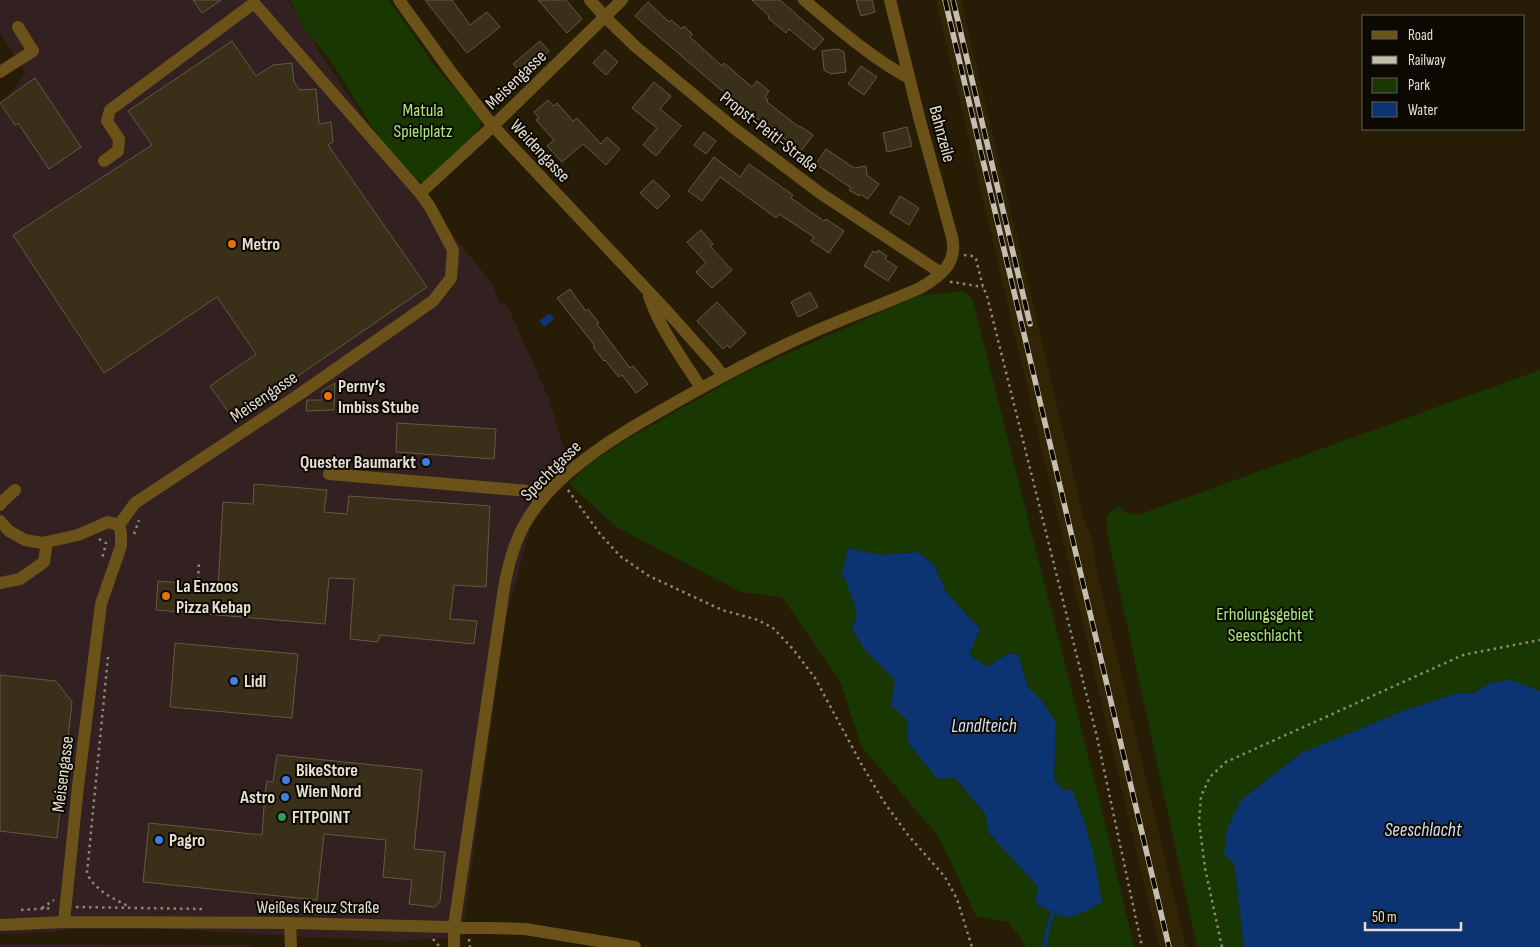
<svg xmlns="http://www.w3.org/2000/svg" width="1540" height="947" viewBox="0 0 1540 947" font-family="'Sofia Sans Condensed',sans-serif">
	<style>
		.built { fill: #322506 }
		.industrial { fill: #332020 }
		.green { fill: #193700; fill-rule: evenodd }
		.water { fill: #0c3372 }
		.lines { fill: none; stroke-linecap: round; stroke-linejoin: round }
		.stream { stroke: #0c3372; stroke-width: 4 }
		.building { fill: #3a3019; stroke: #645941 }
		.path { stroke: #8f8775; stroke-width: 2.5; stroke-dasharray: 2.5 4; stroke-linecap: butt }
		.minor { stroke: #6b5219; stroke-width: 12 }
		.rail-casing { stroke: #c6bfb0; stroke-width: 5.5 }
		.rail { stroke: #0c0802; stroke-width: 4; stroke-dasharray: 11; stroke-linecap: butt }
		.food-dot { fill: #e8710a; stroke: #0c0802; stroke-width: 2 }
		.shop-dot { fill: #3f7fe0; stroke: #0c0802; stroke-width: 2 }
		.leisure-dot { fill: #2e9e5b; stroke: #0c0802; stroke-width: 2 }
		.labels { text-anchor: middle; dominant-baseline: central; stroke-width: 4; stroke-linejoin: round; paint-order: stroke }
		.street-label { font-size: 18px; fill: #e5dfd1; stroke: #0c0802 }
		.park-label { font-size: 18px; fill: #a8e882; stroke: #0c0802 }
		.poi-label { font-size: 18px; font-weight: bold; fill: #e5dfd1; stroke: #0c0802; text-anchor: start }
		.water-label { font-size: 19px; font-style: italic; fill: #d4e0f3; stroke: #0c0802 }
	</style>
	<rect width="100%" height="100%" fill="#271d06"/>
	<path class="built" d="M936 0H961L1086 528 1090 534 1095 553V563L1186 947H1159Z"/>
	<path class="industrial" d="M0 0H288L324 59 397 166 491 282 500 303 507 305 548 397 573 476 546 504 530 528 506 619 462 937 396 941 309 937 86 924 54 932 0 934V106L26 73 0 33Z
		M0 944 251 945V947H0Z"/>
	<path class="green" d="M290 0H389L435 66 482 120 476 134 423 182C397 177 347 85 331 61 323 50 313 41 306 31 300 22 295 10 290 0Z
		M962 291 972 298 1103 814 1134 947H1026L1009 922 976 916 939 837 861 746 840 681 782 597 741 592 618 528 569 484 587 465 629 438 742 374 917 296ZM848 548 879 555 918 552 934 565 946 592 980 629 968 654 986 667 1009 653 1018 654 1028 687 1041 700 1056 722 1054 778 1062 790 1069 917 1053 912 1035 903 1038 887 988 832 986 815 955 778 908 742V721L891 704 895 680 863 648 853 628 857 615 852 597Z
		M1540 370V691L1490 683 1474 693 1454 694 1301 753 1241 800 1234 863 1244 947H1197L1107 533V515L1118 506 1127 513 1138 515Z"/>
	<path class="water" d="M550 313 554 319 544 327 539 321Z
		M848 548 879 555 918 552 934 565 946 592 980 629 969 654 986 667 1009 653 1018 654 1028 687 1041 700 1056 722 1054 778 1062 790H1072L1082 815 1093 852 1102 902C1095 906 1076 917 1068 917 1061 917 1042 907 1035 903L1038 887 988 832 986 815 955 778 937 779 908 742V721L891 705 895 680 863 648 852 628 857 615 852 597 842 573Z
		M1510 680 1540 691V947H1244L1234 863 1224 855 1227 829 1241 800 1301 753 1401 712 1454 694 1474 693 1490 683Z"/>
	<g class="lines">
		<path class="stream" d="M1045 947 1047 931 1053 912"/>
	</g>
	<path class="building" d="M193 0H221L202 13Z
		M425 0H452L470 25 487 12 500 27 467 53Z
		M538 0H566L582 19 567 33Z
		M752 0H780L824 39 814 50 789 29 786 33 768 18 769 16Z
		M856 0H872L875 12 861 16Z
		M648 2 669 22 671 20 682 29 684 26 692 34 690 37 722 66 724 63 752 87 757 81 769 91 765 97 768 100 767 102 799 127 800 126 813 135 801 151 735 102 635 16Z
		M232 41 256 76 273 65 292 63 294 82 300 90 316 89 319 124 331 122 333 142 328 145 427 287 234 420 210 386 256 354 217 297 104 373 13 235 152 145 128 111Z
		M540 41 549 51 523 75 513 64Z
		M838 49 844 52 846 72 831 74 824 70 822 51Z
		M605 50 618 62 606 75 593 63Z
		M861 66 877 77 864 95 848 84Z
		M35 78 81 147 49 169 18 123 15 125 0 103Z
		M654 82 671 96 660 109 681 126 656 156 643 145 657 128 632 108Z
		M548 100 553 106 557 103 573 121 577 118 601 144 607 137 620 149 606 165 583 144 562 162 547 146 554 140 536 120 539 118 534 112Z
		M907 127 912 146 887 152 883 133Z
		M704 132 716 141 706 154 694 145Z
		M826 149 854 168 866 166 867 175 879 184 868 199 860 194 859 196 849 190 851 188 816 164Z
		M714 157 740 177 749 164 793 195 791 198 824 221 826 219 844 231 829 253 811 241 814 237 779 214 776 218 720 177 702 201 688 191Z
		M653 180 670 196 657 209 640 193Z
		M900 196 919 208 909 225 890 213Z
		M701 230 713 244 710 246 732 270 712 288 696 272 706 263 687 242Z
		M878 250 887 256 885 259 897 267 888 281 864 266 873 251 877 253Z
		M570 289 586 311 588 309 599 323 597 324 630 368 633 366 648 384 636 393 622 375 619 377 605 360 604 361 593 347 595 346 557 298Z
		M810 292 818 307 798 317 791 302Z
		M717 302 746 333 730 348 727 345 723 349 697 321Z
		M335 383 334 410 306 411 307 400H322V391Z
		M397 423 496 429 494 459 396 452Z
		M254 484 327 490 324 512 347 514 349 496 490 506 486 587 454 585 450 619 477 621 474 644 380 635 378 642 350 639 354 579 329 578 325 624 156 610 158 581 218 586 223 502 253 504Z
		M175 643 298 654 292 718 170 707Z
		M0 675 56 681 72 702 57 838 0 831Z
		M277 755 422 770 414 849 445 852 440 902 434 907 409 904 412 880 383 877 386 840 324 834 317 900 143 882 149 823 262 835 265 793 267 781 273 782Z"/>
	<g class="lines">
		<path class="path" d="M964 255 973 256 976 259 983 287 987 296 1097 737 1142 947
			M950 282H953L983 287
			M568 490 600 534 620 556 649 576 722 610 758 620 773 628 793 649 815 678 863 767 884 802 908 835 945 877 957 899 972 947
			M134 534 139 520
			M99 539 106 543 102 559
			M198 580 199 563
			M108 657 87 873C94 890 114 899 130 907
			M76 907 203 909
			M42 908 54 900
			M21 910 53 908
			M433 939 440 947
			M469 939 470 947
			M1222 947 1205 868 1199 822 1201 796 1210 777 1226 762 1463 655 1540 640"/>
		<path class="minor" d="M399 0 451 72 493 126 665 309 714 364 723 376
			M590 0 605 17 636 47 735 129 820 193 941 273
			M804 0C835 26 874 60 909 78
			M0 72 33 51 18 27
			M104 161 118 151 119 139 107 121 110 110 254 3 420 193 430 207 453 250 451 278 433 301 300 394 135 503 119 525
			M420 193 493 126 622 0
			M649 296C660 329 682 358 701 388
			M329 474 529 491 540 501
			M0 505 3 501 15 490
			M0 521 9 531 25 540 42 543 78 535 108 522 119 525
			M0 583 20 579 44 562 47 542
			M64 922 78 786 101 604 121 546V534L119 525
			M290 923 291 947
			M0 925 64 922 290 923 525 929 635 947
			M454 947V926L504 588C508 565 515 540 527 520 555 474 611 439 657 413 707 384 759 356 811 333 847 317 884 304 920 288 941 276 958 263 952 237L920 121 890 0"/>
		<g class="rail-casing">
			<path id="rail" d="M945 0 1169 947
				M953 0 1030 324"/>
		</g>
		<use href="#rail" class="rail"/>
	</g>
	<g class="food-dot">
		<circle cx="232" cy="244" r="5"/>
		<circle cx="328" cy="396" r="5"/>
		<circle cx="166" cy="596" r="5"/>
	</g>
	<g class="shop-dot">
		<circle cx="426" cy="462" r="5"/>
		<circle cx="234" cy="681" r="5"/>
		<circle cx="286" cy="780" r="5"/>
		<circle cx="285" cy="797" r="5"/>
		<circle cx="159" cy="840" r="5"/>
	</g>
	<circle class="leisure-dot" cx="282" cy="817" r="5"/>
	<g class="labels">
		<g class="street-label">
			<text transform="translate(516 80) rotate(-44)">Meisengasse</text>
			<text transform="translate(769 132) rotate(38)">Propst-Peitl-Straße</text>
			<text transform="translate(942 134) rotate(75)">Bahnzeile</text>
			<text transform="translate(540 151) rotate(47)">Weidengasse</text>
			<text transform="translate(264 397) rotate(-34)">Meisengasse</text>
			<text transform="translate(551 471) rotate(-45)">Spechtgasse</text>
			<text transform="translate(63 774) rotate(-83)">Meisengasse</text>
			<text x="318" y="907">Weißes Kreuz Straße</text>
		</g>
		<g class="park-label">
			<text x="423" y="110">Matula<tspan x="423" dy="21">Spielplatz</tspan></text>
			<text x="1265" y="614">Erholungsgebiet<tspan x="1265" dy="21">Seeschlacht</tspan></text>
		</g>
		<g class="poi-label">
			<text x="242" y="244">Metro</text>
			<text x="338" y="386">Perny’s<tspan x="338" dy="21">Imbiss Stube</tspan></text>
			<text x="416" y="462" text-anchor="end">Quester Baumarkt</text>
			<text x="176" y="586">La Enzoos<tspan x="176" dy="21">Pizza Kebap</tspan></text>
			<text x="244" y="681">Lidl</text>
			<text x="296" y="770">BikeStore<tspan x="296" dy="21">Wien Nord</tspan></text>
			<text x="275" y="797" text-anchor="end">Astro</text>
			<text x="292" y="817">FITPOINT</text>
			<text x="169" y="840">Pagro</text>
		</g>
		<g class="water-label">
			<text x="984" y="726">Landlteich</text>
			<text x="1423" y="830">Seeschlacht</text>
		</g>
	</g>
	<rect x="1362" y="15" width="162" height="115" fill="#0c0802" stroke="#635e55"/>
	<rect x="1372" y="31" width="25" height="8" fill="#6b5219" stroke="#635e55"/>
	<text x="1408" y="40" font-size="15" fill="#e5dfd1">Road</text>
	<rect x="1372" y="56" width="25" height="8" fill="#c6bfb0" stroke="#635e55"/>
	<text x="1408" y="65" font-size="15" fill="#e5dfd1">Railway</text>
	<rect x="1372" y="78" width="25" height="15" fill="#193700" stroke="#635e55"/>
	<text x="1408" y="90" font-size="15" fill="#e5dfd1">Park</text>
	<rect x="1372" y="102" width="25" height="15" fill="#0c3372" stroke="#635e55"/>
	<text x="1408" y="115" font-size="15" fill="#e5dfd1">Water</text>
	<path d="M1365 922v8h96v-8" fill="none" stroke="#e5dfd1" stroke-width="2.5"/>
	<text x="1372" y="922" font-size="15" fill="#e5dfd1" stroke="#0c0802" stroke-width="4" paint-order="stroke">50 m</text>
</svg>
